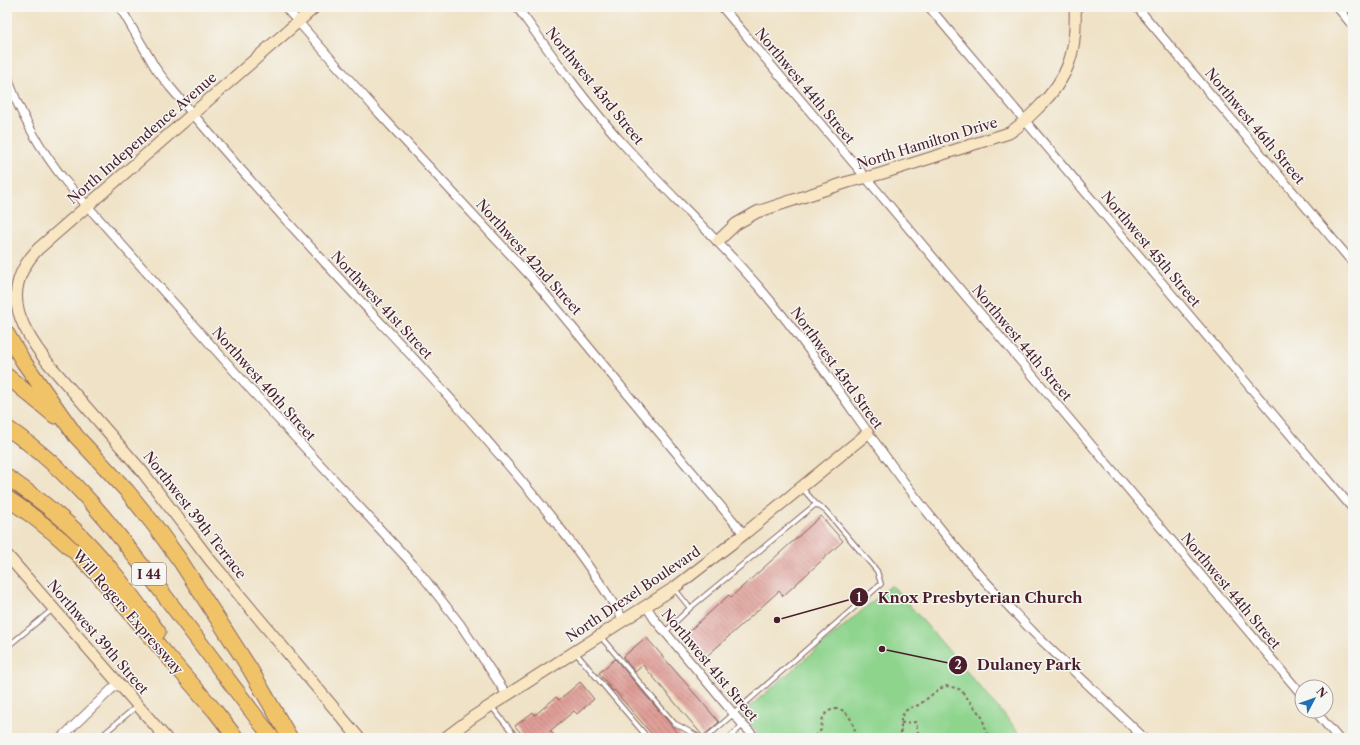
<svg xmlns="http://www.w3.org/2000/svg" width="1360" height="745" viewBox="0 0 1360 745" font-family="'Libre Caslon Text',serif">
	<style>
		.green { fill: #8ed48d; stroke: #6c7a5c }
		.building { fill: url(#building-back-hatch) }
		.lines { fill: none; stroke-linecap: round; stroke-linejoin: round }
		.lane-casing { stroke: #846361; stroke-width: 6 }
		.street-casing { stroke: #846361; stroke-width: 10 }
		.secondary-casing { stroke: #846361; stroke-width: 13 }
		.highway-casing { stroke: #846361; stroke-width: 17 }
		.path { stroke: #846361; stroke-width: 2; stroke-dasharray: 3 3; stroke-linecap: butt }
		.lane { stroke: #fff; stroke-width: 4 }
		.street { stroke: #fff; stroke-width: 8 }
		.secondary { stroke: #f9e7c3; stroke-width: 11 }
		.highway { stroke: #f1c369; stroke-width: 15 }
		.labels { text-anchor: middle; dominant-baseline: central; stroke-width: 3; stroke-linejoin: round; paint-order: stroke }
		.shield { fill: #f6f6f2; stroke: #7e6067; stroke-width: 1 }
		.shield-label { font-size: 13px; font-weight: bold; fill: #4a1f2b }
		.street-label { font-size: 14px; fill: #4a1f2b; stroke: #f6f6f2 }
		.leader { fill: none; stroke: #4a1f2b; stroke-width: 1.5 }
		.callout-dot { fill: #4a1f2b; stroke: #f6f6f2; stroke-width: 1.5 }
		.mark-label { font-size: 12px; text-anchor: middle; font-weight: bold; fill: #fff }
		.callout-label { font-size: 15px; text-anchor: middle; font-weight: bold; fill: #4a1f2b; stroke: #f6f6f2; stroke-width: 3; stroke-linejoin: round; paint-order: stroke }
	</style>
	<defs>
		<pattern id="building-back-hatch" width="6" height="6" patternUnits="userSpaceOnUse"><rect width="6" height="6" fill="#df9e97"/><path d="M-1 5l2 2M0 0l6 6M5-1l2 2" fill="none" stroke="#b7807b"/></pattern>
	</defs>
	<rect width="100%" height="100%" fill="#f6f6f2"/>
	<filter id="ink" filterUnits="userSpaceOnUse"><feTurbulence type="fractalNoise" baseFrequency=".025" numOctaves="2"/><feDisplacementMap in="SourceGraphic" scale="8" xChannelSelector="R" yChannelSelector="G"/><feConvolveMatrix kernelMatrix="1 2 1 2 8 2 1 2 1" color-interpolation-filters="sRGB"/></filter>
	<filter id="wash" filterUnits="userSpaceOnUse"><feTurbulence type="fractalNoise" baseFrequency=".012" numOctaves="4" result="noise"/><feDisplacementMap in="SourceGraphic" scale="16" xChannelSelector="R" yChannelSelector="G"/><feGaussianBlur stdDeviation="0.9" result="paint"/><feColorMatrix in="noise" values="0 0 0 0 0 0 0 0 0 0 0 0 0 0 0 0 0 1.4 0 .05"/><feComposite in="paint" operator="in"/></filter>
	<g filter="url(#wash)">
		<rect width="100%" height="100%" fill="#efe2c6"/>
		<path class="green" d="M892 585 1024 738H762L741 714Z"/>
		<g id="blocks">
			<path class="building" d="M821 516 843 541 783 596 779 591 707 656 686 634 729 595 731 597Z
				M646 637 719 722 703 736 643 665 635 672 623 657Z
				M615 659 632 679 682 738H655L614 690 613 691 599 673Z
				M580 682 594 699 577 714 574 711 550 731 557 738H525L515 726 533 712 535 715 556 697 559 700Z"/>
		</g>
	</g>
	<g filter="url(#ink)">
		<use href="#blocks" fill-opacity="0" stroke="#846361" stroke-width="1"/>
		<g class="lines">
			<g class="lane-casing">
				<path id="lane" d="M674 588 690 608
					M665 632 690 608 816 504
					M600 636 674 723 701 738
					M7 647 53 609
					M575 652 648 738
					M491 706 517 738
					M99 738 137 706
					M706 738 881 584 877 571 826 511 816 504 802 488
					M729 738 743 725"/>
			</g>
			<g class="street-casing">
				<path id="street" d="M120 7 156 69 170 87C218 144 267 200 317 254 366 308 417 360 465 415 522 481 580 546 624 621
					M285 7 379 113 532 278 643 413 744 534
					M517 7C551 54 585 102 624 145 670 195 720 241 764 293 825 365 873 445 932 518 964 559 999 597 1035 634 1071 669 1108 703 1144 738
					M722 7 1302 695
					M929 7 1353 509
					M1137 7 1353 263
					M1337 7 1353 26
					M7 75C18 112 42 152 66 182L252 391 417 569 460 624 507 695
					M646 606 655 620 743 725 756 738
					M1315 711 1338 738
					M61 738 118 683"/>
			</g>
			<g class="secondary-casing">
				<path id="secondary" d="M315 7 38 249C0 289 18 325 48 363L141 470 210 560 359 738
					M718 241 736 224 757 212 848 182 880 174 1009 133C1019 127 1028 118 1037 109 1069 78 1077 52 1075 7
					M7 555 166 738
					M445 738 473 717 674 588 744 534 868 433"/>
			</g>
			<g class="highway-casing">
				<path id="highway" d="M7 334 23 361 76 436 127 491 155 526 181 562 250 669 290 738
					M7 376 55 416
					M7 428C72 471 118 533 164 595 200 643 236 690 272 738
					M7 477C33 495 59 514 81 536 110 565 134 599 158 632
					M7 498C40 520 70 545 97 574L215 711 236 738"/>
			</g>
			<path class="path" d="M901 723 916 722 918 733 921 738
				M815 736 821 730C822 726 821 722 823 718 827 708 841 706 847 714 853 720 854 731 858 738
				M896 738 901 731V718L905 711 912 707 919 705 939 689 946 686 956 688 961 690 982 717 988 738"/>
			<use href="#lane" class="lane"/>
			<use href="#street" class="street"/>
			<use href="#secondary" class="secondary"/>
			<use href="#highway" class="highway"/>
		</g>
	</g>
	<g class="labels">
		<rect class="shield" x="132" y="563" width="34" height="22" rx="3"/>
		<g class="shield-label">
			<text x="149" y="574">I 44</text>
		</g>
		<g class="street-label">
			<text transform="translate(595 86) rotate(51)">Northwest 43rd Street</text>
			<text transform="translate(805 86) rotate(50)">Northwest 44th Street</text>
			<text transform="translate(1255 126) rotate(50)">Northwest 46th Street</text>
			<text transform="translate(142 138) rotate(-41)">North Independence Avenue</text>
			<text transform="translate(927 143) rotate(-17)">North Hamilton Drive</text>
			<text transform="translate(1151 249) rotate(50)">Northwest 45th Street</text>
			<text transform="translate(529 257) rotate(48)">Northwest 42nd Street</text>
			<text transform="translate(382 305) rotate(47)">Northwest 41st Street</text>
			<text transform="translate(1022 343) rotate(50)">Northwest 44th Street</text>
			<text transform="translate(837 368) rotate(54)">Northwest 43rd Street</text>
			<text transform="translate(264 384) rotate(48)">Northwest 40th Street</text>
			<text transform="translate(195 515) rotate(52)">Northwest 39th Terrace</text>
			<text transform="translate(1231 591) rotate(50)">Northwest 44th Street</text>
			<text transform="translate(633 594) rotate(-34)">North Drexel Boulevard</text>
			<text transform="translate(128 612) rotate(49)">Will Rogers Expressway</text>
			<text transform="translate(98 637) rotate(49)">Northwest 39th Street</text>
			<text transform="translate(710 665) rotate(50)">Northwest 41st Street</text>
		</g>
	</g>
	<path class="leader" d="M777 620L859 597M882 649L958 665"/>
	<g class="callout-dot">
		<circle cx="777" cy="620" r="4"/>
		<circle cx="882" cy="649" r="4"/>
		<circle cx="859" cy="597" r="10"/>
		<circle cx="958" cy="665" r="10"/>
	</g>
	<g class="mark-label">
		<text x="859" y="602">1</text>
		<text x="958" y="669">2</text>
	</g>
	<g class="callout-label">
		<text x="980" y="603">Knox Presbyterian Church</text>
		<text x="1029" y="670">Dulaney Park</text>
	</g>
	<rect width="1360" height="745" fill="none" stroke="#f6f6f2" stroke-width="24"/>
	<g transform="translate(1314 699) rotate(49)"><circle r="19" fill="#f6f6f2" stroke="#b1a0a2"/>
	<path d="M0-3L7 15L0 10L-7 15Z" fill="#1f6fb2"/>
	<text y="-6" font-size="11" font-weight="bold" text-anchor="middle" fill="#4a1f2b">N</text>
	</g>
</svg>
